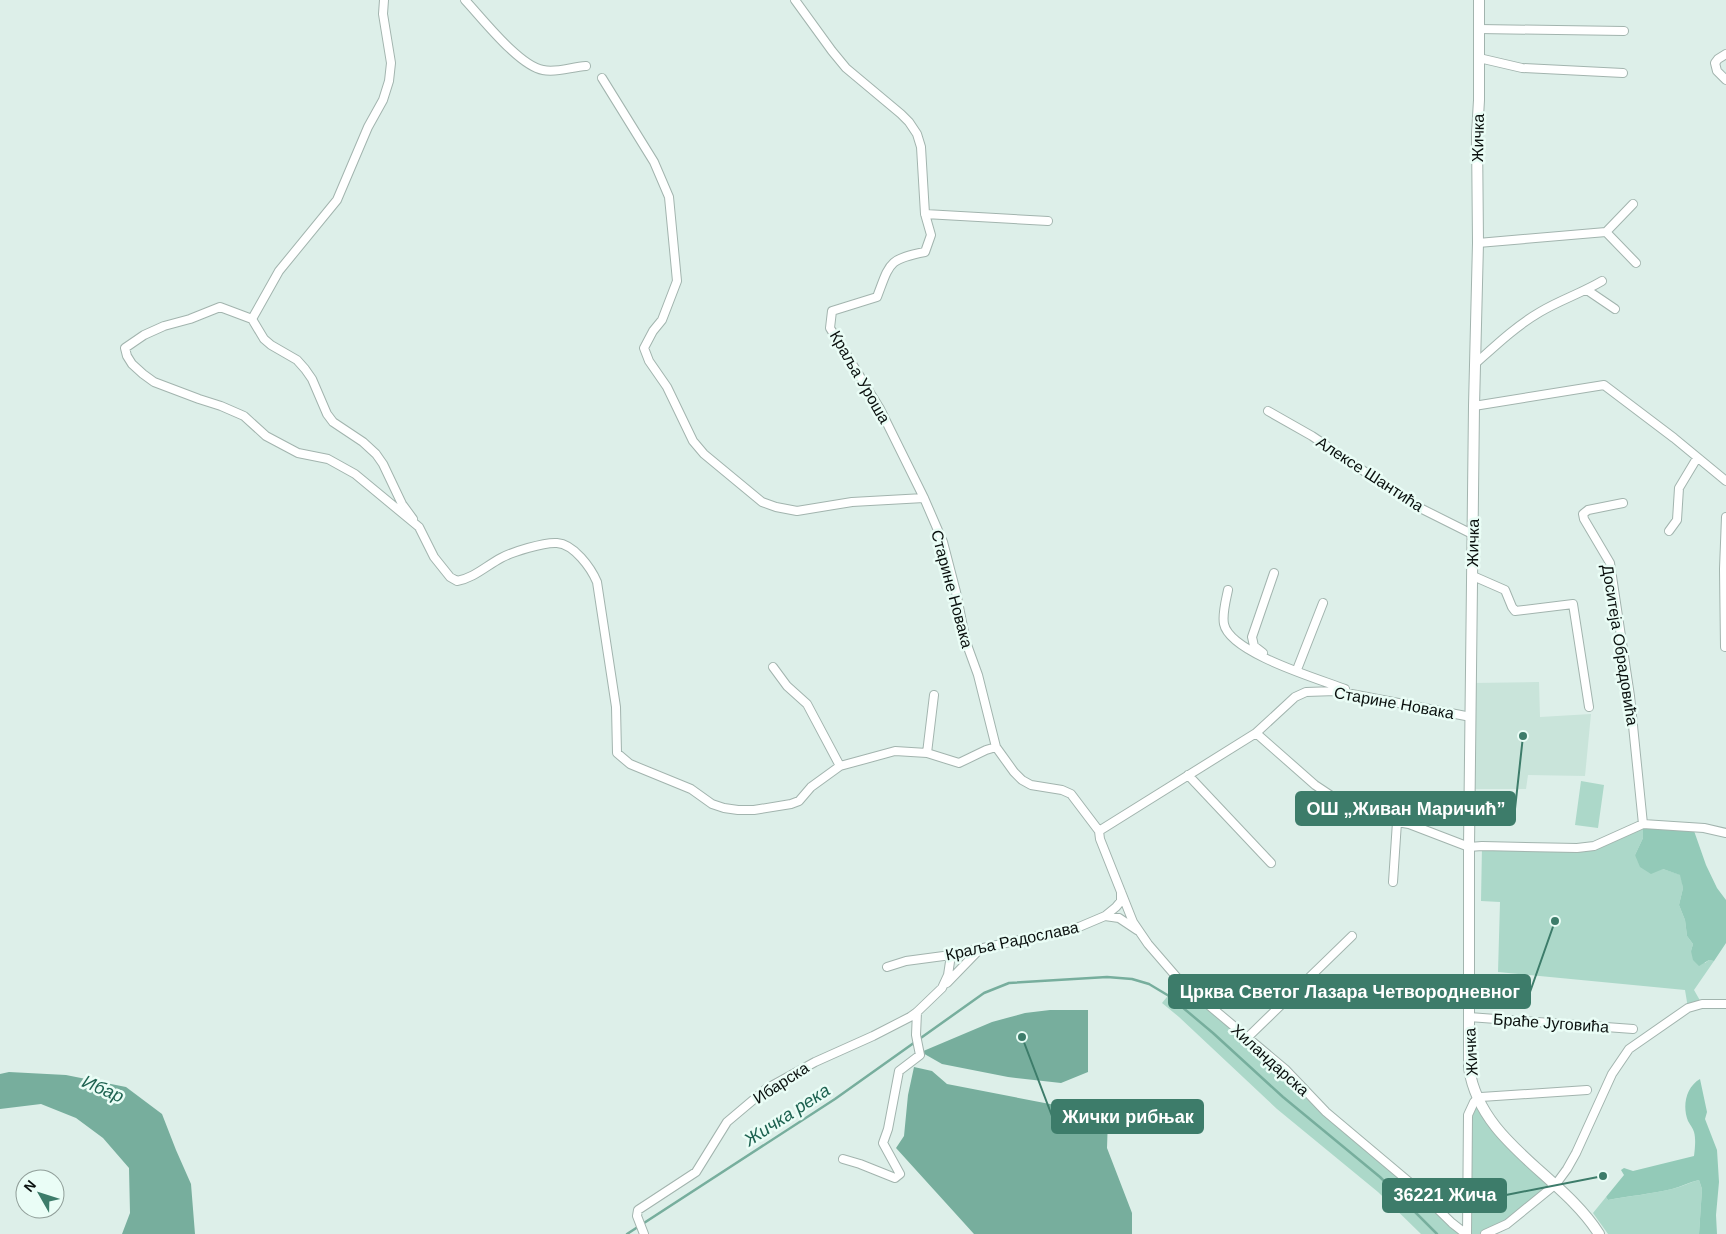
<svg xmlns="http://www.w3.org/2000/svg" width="1726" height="1234" viewBox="0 0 1726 1234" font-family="Arial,sans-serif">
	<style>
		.built { fill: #c9e4da }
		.green { fill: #acd8c9 }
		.forest { fill: #93cab8 }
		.water { fill: #77ae9d }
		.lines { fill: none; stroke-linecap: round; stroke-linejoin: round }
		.stream { stroke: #77ae9d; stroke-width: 2.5 }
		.minor-casing { stroke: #a2b4ae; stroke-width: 10 }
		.major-casing { stroke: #a2b4ae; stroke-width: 12 }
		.minor { stroke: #fff; stroke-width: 8 }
		.major { stroke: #fff; stroke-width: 10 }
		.labels { text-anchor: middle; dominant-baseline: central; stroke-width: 5; stroke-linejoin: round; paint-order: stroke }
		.street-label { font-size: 16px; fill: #0a100e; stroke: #eafdf6 }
		.water-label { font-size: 18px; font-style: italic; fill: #1e6351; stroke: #eafdf6 }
		.leader { fill: none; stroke: #3d7c6a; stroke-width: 2 }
		.callout-dot { fill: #3d7c6a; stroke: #eafdf6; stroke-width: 2 }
		.callout { fill: #3d7c6a; stroke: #3d7c6a; stroke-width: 2 }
		.callout-label { font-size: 18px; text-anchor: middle; font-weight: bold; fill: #fff }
	</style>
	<rect width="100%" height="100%" fill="#ddefe9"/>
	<path class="built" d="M1539 682 1540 717 1591 714 1585 776 1528 775 1526 789H1470L1472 683Z"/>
	<path class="green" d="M1581 781 1604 785 1598 828 1575 825Z
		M1643 824V838L1635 855 1663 869 1681 875 1683 888 1679 905 1685 920 1687 936 1693 944 1691 951 1705 963 1709 960 1714 961 1694 990 1702 1004 1688 1008 1685 990 1498 972 1500 902 1481 901 1482 846H1594Z
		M1180 981 1285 1069 1326 1113 1466 1234H1421L1378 1192 1277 1109 1179 1017 1162 1003Z
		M1473 1085 1492 1121 1556 1184 1507 1224 1485 1234H1467Z
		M1699 1180 1702 1189 1699 1234H1608L1593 1213 1606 1197 1608 1200C1630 1196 1651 1194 1672 1189 1682 1187 1690 1182 1699 1180Z"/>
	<path class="forest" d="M1643 824 1693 828 1706 865 1717 888 1726 900V943L1714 961 1709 960 1699 966 1693 960 1691 951 1693 944 1687 936 1685 920 1679 905 1683 888 1680 875 1663 869 1651 874 1640 867 1635 855 1643 838Z
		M1700 1079 1707 1112 1705 1119 1717 1150 1719 1182 1716 1215 1717 1234H1699L1702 1189 1699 1180C1689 1182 1681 1187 1672 1189 1651 1194 1629 1196 1608 1200L1606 1197 1624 1175 1621 1170 1624 1168 1633 1171 1694 1156C1695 1148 1696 1139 1694 1132 1693 1128 1690 1125 1688 1121 1682 1106 1686 1087 1700 1079Z"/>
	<path class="water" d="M1050 1010H1088V1072L1061 1083 1008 1077 942 1064 921 1052 992 1022 1025 1013Z
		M914 1067 932 1071 947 1084 1055 1105 1101 1108 1108 1118 1107 1148 1132 1213V1234H974L896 1148 904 1136 908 1095Z
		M9 1072 66 1075 126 1087 162 1114 176 1150 191 1184 195 1234H122L130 1213 129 1168 103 1138 76 1118 41 1104 0 1109V1074Z"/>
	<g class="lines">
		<path class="stream" d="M627 1234 835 1099 984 993 1009 983 1107 977 1132 979 1149 984 1169 996 1213 1033 1283 1097 1380 1177 1437 1234"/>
		<g class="minor-casing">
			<path id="minor" d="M384 0 383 14 391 63 389 81 383 100 368 127 337 200 279 271 252 319 220 307 190 319 164 326 144 335 125 348 127 356 132 364 143 374 154 382 199 399 221 406 244 416 266 436 298 453 328 459 355 474 419 527 434 557 450 577 457 581C474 578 486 566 501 558 512 552 544 542 557 543 574 544 591 568 597 582L616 707 617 753 630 764 691 789 712 804 724 808 738 810H754L791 804 799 801 811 787 840 766 895 751 927 753 959 763 986 750 996 747
				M465 0C482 18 519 66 543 70 557 73 571 67 586 66
				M795 0 832 51 846 68 901 114 909 122 917 134 921 147 925 214 931 235 925 252C888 259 890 263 877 297L832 311 830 328 880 409 924 498 943 542 956 592 966 642 978 675 996 747 1014 772 1022 780 1031 785 1062 790 1071 794 1099 831 1100 839 1133 922 1148 944 1180 981 1285 1069 1326 1112 1414 1186 1452 1223 1466 1234
				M1479 29 1624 31
				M1726 54 1718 59 1715 63 1717 71 1726 80
				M1479 58 1522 68 1623 73
				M602 78 654 162 669 197 677 281 662 320 653 331 644 348 649 361 667 387 693 441 704 454 762 502 776 507 797 511 852 502 924 498
				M925 214 1048 221
				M1606 232 1633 204
				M1478 243 1606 232 1636 263
				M1587 290 1615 309
				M252 319 264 339 271 345 297 360 305 369 312 379 327 414 333 422 363 442 376 454 383 464 402 504 413 519
				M1476 363C1496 345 1516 326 1540 312 1560 300 1582 293 1602 281
				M1474 406 1604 385 1674 438 1726 481
				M1268 411 1312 436 1414 505 1474 535
				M1623 503 1588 510 1583 514 1584 519 1610 563 1630 696 1643 824
				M1669 531 1677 520 1679 488 1697 458
				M1473 576 1505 590 1512 607 1515 611 1573 604 1589 707
				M1228 590C1226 600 1222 614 1224 624 1230 653 1319 679 1345 689
				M1725 647 1724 569 1726 517
				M1263 653 1254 646 1252 637 1274 573
				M773 667 787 686 807 704 840 766
				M1298 667 1323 603
				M1256 733 1315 785 1342 803
				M927 753 934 695
				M1188 775 1271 863
				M1099 831 1256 733 1295 697 1306 692 1336 691 1471 717
				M1393 882 1397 822 1409 824 1469 847 1482 846 1577 848 1594 846 1643 824 1704 828 1726 833
				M1105 916 1119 918 1137 930
				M887 967 906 961 951 955 1079 927 1105 916 1116 907 1121 901V892
				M947 983 979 950
				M1469 1017 1633 1029
				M1247 1038 1352 936
				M843 1159 860 1164 895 1178 900 1174 883 1143 888 1129 899 1071 920 1055 916 1035 917 1012
				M644 1234 637 1216 638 1210 696 1172 727 1122 766 1089 815 1062 873 1036 910 1017 917 1012 942 988 948 975 951 955
				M1467 1234 1468 1115 1474 1102 1478 1098 1481 1097 1587 1090
				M1485 1234 1507 1224 1556 1184 1567 1169 1576 1153 1612 1074 1629 1049 1688 1008 1702 1004H1726"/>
		</g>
		<g class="major-casing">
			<path id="major" d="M1479 0V100L1477 134 1478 243 1474 406 1469 847V1068C1480 1143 1562 1175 1599 1234"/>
		</g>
		<use href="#minor" class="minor"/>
		<use href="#major" class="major"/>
	</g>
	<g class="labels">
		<g class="street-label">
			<text transform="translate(1478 138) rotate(-89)">Жичка</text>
			<text transform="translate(860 377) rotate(60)">Краља Уроша</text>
			<text transform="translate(1370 474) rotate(33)">Алексе Шантића</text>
			<text transform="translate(1473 543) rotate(-89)">Жичка</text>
			<text transform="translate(952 589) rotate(75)">Старине Новака</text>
			<text transform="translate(1620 645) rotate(81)">Доситеја Обрадовића</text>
			<text transform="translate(1394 703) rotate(10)">Старине Новака</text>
			<text transform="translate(1012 941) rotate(-12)">Краља Радослава</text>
			<text transform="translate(1551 1023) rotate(4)">Браће Југовића</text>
			<text transform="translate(1471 1052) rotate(-93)">Жичка</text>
			<text transform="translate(1270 1060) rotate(42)">Хиландарска</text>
			<text transform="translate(781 1083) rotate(-33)">Ибарска</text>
		</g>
		<g class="water-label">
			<text transform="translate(103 1089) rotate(23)">Ибар</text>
			<text transform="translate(787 1115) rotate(-33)">Жичка река</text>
		</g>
	</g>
	<path class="leader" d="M1523 736L1515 809M1555 921L1530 992M1022 1037L1052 1116M1603 1176L1506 1195"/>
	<g class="callout-dot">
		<circle cx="1523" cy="736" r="5"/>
		<circle cx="1555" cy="921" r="5"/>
		<circle cx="1022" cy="1037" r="5"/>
		<circle cx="1603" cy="1176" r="5"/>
	</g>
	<g class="callout">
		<rect x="1296" y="792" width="219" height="33" rx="5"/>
		<rect x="1169" y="975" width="361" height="33" rx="5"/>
		<rect x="1052" y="1100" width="151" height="33" rx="5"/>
		<rect x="1383" y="1179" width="123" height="33" rx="5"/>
	</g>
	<g class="callout-label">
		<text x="1406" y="815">ОШ „Живан Маричић”</text>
		<text x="1350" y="998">Црква Светог Лазара Четвородневног</text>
		<text x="1128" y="1123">Жички рибњак</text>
		<text x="1445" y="1201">36221 Жича</text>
	</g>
	<g transform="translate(40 1194) rotate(309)"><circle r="24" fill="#eafdf6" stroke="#909e99"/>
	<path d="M0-4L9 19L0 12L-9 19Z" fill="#3d7c6a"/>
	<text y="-8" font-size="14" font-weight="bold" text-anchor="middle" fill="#0a100e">N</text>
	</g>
</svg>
